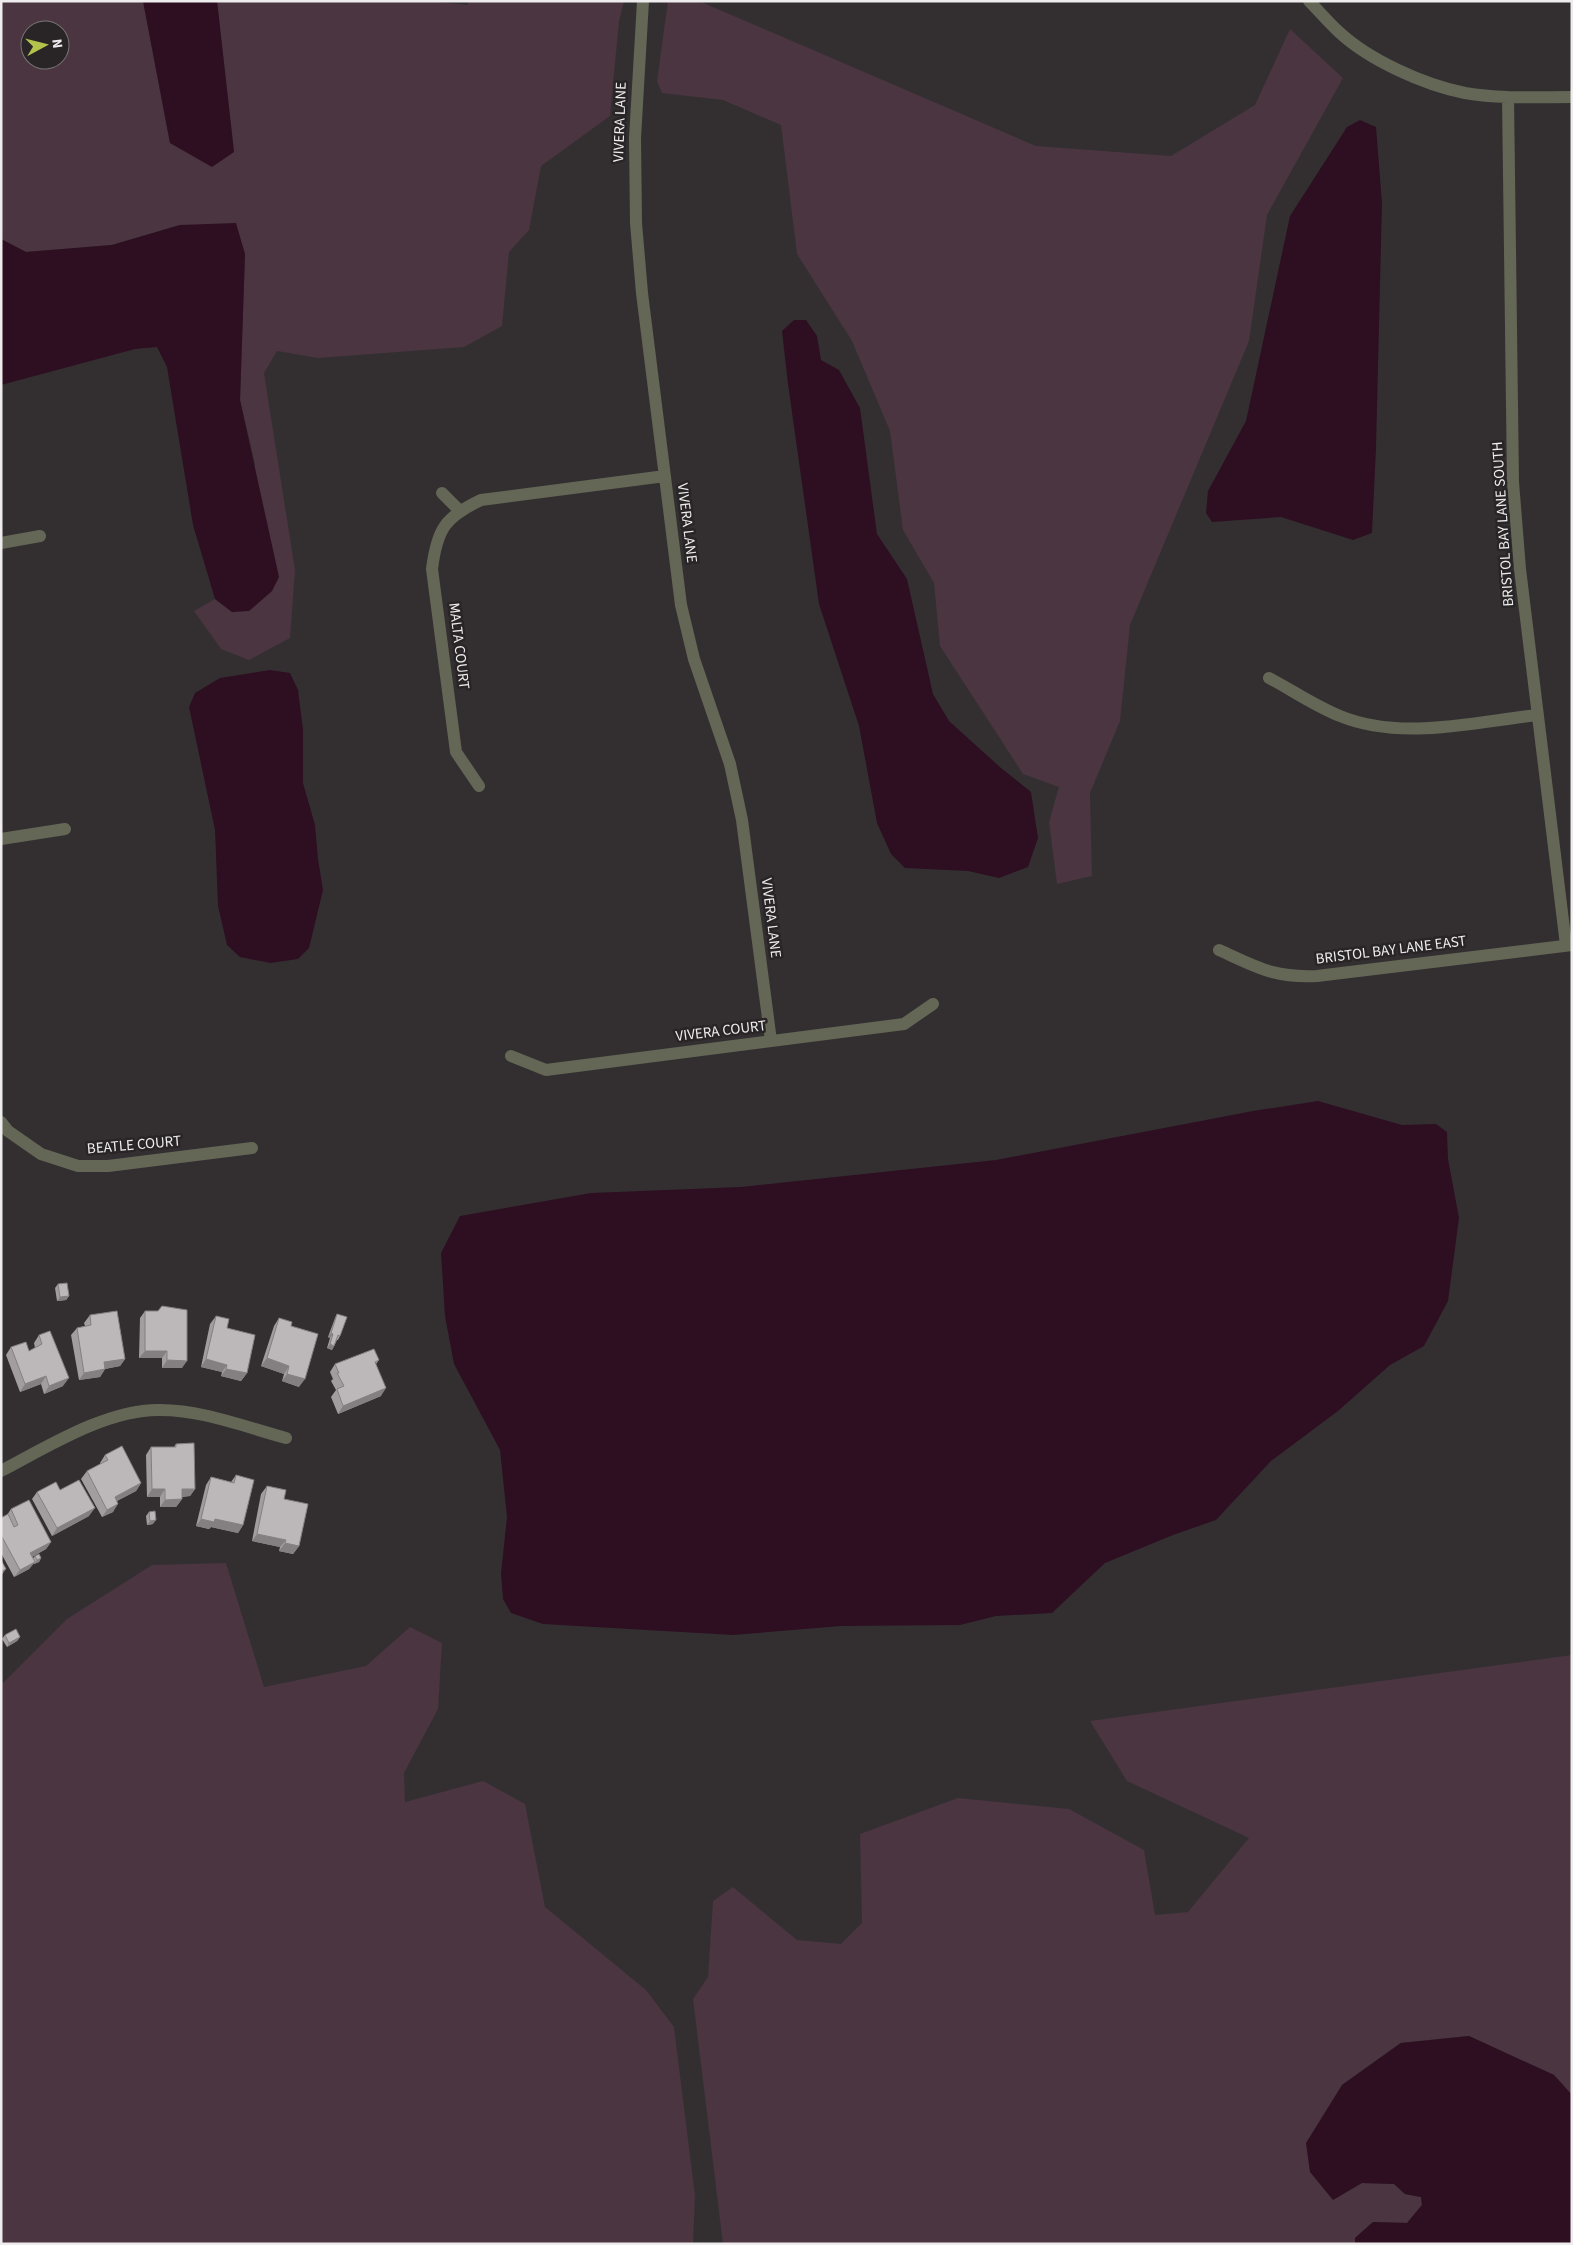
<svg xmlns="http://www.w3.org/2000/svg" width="1573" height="2245" viewBox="0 0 1573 2245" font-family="'Source Sans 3',sans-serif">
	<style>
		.green { fill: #4a3540; fill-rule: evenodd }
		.water { fill: #2d0f21 }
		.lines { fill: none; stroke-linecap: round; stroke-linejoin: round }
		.street { stroke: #646756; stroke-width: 12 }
		.wall { fill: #a29d9f }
		.shaded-wall { fill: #848082 }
		.building { fill: #bcb7b9; stroke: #848082 }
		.labels { text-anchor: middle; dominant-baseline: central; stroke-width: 5; stroke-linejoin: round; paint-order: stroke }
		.street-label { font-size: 15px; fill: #eeeced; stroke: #292527 }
	</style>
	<rect width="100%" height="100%" fill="#332f31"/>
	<path class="green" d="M1 1H143L170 143 234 152 217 1H429L468 5V1H624L619 21 610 116 541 166 529 230 509 252 502 326 464 347 318 358 277 351 264 373 295 570 290 638 249 660 221 649 194 611 215 599 232 612 255 464 240 400 245 254 180 225 112 245 26 252 1 239ZM30 30H60V60H30Z
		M668 1H699L1036 146 1171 156 1255 105 1290 29 1343 78 1267 215 1249 341 1130 625 1120 721 1090 793 1092 876 1057 884 1049 822 1059 787 1023 774 940 646 934 583 903 530 890 431 852 341 797 254 781 125 723 100 662 93 657 81Z
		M226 1563 264 1687 366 1666 410 1627 442 1643 438 1709 404 1773 405 1802 483 1781 525 1804 545 1907 646 1990 674 2027 695 2196 693 2244H1V1685L67 1619 152 1565Z
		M1572 1655V2095L1554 2075 1469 2036 1400 2043 1342 2085 1362 2183 1394 2184 1405 2194 1421 2197 1422 2205 1407 2223 1373 2222 1355 2238V2244H723L693 1999 708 1977 713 1901 733 1887 797 1940 841 1944 862 1923 860 1834 958 1798 1069 1809 1144 1850 1155 1915 1188 1912 1249 1838 1127 1781 1090 1721Z"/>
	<path class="water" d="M143 1H217L234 152 212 167 170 143Z
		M1360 120 1376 127 1382 203 1376 448 1372 533 1353 540 1281 517 1212 522 1206 513 1208 491 1246 421 1290 216 1347 127Z
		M236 223 245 254 240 400 279 577 272 591 249 611 232 612 215 599 193 525 167 367 157 347 135 349 1 385V239L26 252 112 245 180 225Z
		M794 320H806L817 336 821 360 839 370 860 408 877 534 907 579 933 694 949 721 1001 768 1031 792 1038 838 1028 867 999 878 968 871 905 868 891 854 877 823 859 726 819 604 788 384 782 331Z
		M270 670 290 673 298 690 303 730V783L315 825 318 859 323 890 309 948 298 959 270 963 240 957 227 945 218 906 215 830 189 707 195 693 220 678Z
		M1318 1101 1402 1125 1436 1124 1447 1132 1448 1159 1459 1218 1448 1301 1424 1346 1390 1365 1338 1411 1271 1461 1216 1520 1173 1535 1105 1563 1052 1613 996 1616 960 1625 841 1626 733 1635 543 1624 511 1613 503 1599 501 1573 507 1517 500 1450 454 1364 445 1316 441 1253 460 1216 591 1193 741 1187 996 1160 1253 1111Z
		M1469 2036 1554 2075 1572 2095V2244H1355V2238L1373 2222 1407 2223 1422 2205 1421 2197 1405 2194 1394 2184 1362 2183 1333 2200 1310 2172 1306 2143 1342 2085 1401 2043Z"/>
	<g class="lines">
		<path class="street" d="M643 1 635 138 636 223 642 293 681 605 694 659 730 764 742 820 771 1041
			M1309 1C1319 11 1328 22 1339 32 1369 60 1424 85 1465 93 1500 99 1537 97 1572 97
			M1508 97 1513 482 1520 569 1566 945
			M442 493 459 510
			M1 543 40 536
			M1269 678C1292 690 1315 706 1340 716 1401 741 1474 722 1537 715
			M479 786 456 752 432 569C437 529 445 517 481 500L665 476
			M1 839 65 829
			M1219 950C1257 967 1273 978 1317 976L1572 945
			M511 1056 546 1070 904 1024 933 1004
			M1 1122 8 1131 41 1154 78 1166H108L252 1148
			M1 1471C47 1447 107 1409 160 1410 203 1410 245 1427 286 1438"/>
	</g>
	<path class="wall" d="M58 1284 69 1296 66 1300 57 1301 55 1288Z
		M145 1311 182 1368H162V1358H139L140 1318Z
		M337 1314 340 1336 338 1340H337L332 1350 327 1348 330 1338 328 1337 335 1318Z
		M90 1315 125 1359 120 1366 105 1369 100 1377 79 1380 71 1335 77 1328 85 1326 84 1323Z
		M216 1316 227 1328 247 1373 241 1381 221 1376 222 1372 201 1367 210 1324Z
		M279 1318 291 1326 299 1387 282 1381 284 1374 261 1366 274 1326Z
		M39 1335 63 1386 44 1394 41 1384 20 1392 6 1355 11 1347 29 1351 35 1348 34 1343Z
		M379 1360 376 1364 381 1396 338 1414 331 1397 336 1390 331 1381 333 1379 330 1372 335 1364Z
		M176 1444 195 1489 190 1496 182 1497V1499L176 1507H160V1497H147L146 1455 151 1447H174Z
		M105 1455 141 1483 136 1491 117 1501 113 1512 102 1517 81 1479 87 1471 100 1464V1463Z
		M236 1475 243 1525 238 1533 211 1527 209 1529 196 1526 206 1485 211 1477 231 1482Z
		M267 1486 284 1499 299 1546 293 1554 279 1551 280 1547 252 1541 261 1494Z
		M60 1490 89 1516 52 1536 32 1499 37 1492Z
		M11 1509 51 1542 46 1549 32 1557 33 1558 35 1556 41 1558 39 1562 34 1564V1563L29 1569 14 1577 1 1553V1518L7 1515Z
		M149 1512 153 1524 147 1525 146 1516Z
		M5 1635 20 1637 17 1641 7 1647 2 1639Z"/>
	<path class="shaded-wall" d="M69 1296 66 1300 57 1301 60 1297Z
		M331 1333 333 1334 330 1338 328 1337Z
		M330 1344 334 1346 332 1350 327 1348Z
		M145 1351H167L162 1358H139Z
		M267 1358 289 1366 284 1374 261 1366Z
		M125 1359 120 1366 99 1370 104 1362Z
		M206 1359 227 1365 222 1372 201 1367Z
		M167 1360 187 1361 182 1368H162Z
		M105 1369 100 1377 79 1380 84 1373Z
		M226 1369 247 1373 241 1381 221 1376Z
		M287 1374 305 1379 299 1387 282 1381Z
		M46 1376 41 1384 20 1392 25 1384Z
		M69 1378 63 1386 44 1394 49 1386Z
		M386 1388 381 1396 338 1414 343 1406Z
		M141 1483 136 1491 109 1505 115 1497Z
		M152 1489H165L160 1497H147Z
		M182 1489H195L190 1496 176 1497Z
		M182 1499 176 1507H160L165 1500Z
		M118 1504 113 1512 102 1517 107 1510Z
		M95 1508 89 1516 52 1536 57 1528Z
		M201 1519H215L243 1525 238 1533 211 1527 209 1529 196 1526Z
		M156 1520 153 1524 147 1525 150 1521Z
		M257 1534 286 1540 280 1547 252 1541Z
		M51 1542 46 1549 25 1561 30 1553Z
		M285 1543 299 1546 293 1554 279 1551Z
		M41 1558 39 1562 34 1564 37 1560Z
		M35 1562 29 1569 14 1577 20 1570Z
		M6 1569 1 1576V1572Z
		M20 1637 17 1641 7 1647 9 1643Z"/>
	<path class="building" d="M67 1283 69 1296 60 1297 58 1284Z
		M162 1306 187 1310V1361L167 1360V1351H145V1311H158Z
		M117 1311 125 1359 104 1362 105 1369 84 1373 77 1328 91 1325 90 1315Z
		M337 1314 347 1317 340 1336 338 1335 334 1346 330 1344 333 1334 331 1333Z
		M216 1316 229 1319 227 1328 255 1335 247 1373 226 1369 227 1365 206 1359Z
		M279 1318 292 1322 291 1326 318 1334 305 1379 287 1374 289 1366 267 1358Z
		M50 1331 69 1378 49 1386 46 1376 25 1384 11 1347 26 1342 29 1351 42 1344 39 1335Z
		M374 1349 379 1360 375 1362 386 1388 343 1406 337 1389 344 1386 337 1373H339L335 1364Z
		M194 1443 195 1489H182V1499L165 1500V1489H152L151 1447H176V1444Z
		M122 1446 141 1483 115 1497 118 1504 107 1510 87 1471 108 1460 105 1455Z
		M236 1475 254 1480 243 1525 215 1519 214 1522 201 1519 211 1477 234 1483Z
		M79 1480 95 1508 57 1528 37 1492 56 1482 60 1490Z
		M267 1486 286 1490 284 1499 308 1504 299 1546 285 1543 286 1540 257 1534Z
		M29 1500 51 1542 30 1553 35 1562 20 1570 1 1535V1518L8 1514 14 1527 18 1525 11 1509Z
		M155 1511 156 1520 150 1521 149 1512Z
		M39 1554 41 1558 37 1560 35 1556Z
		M1 1560 6 1569 1 1572Z
		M16 1629 20 1637 9 1643 5 1635Z"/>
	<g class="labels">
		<g class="street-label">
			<text transform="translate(620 122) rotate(-88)">VIVERA LANE</text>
			<text transform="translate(687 523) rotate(83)">VIVERA LANE</text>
			<text transform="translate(1503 524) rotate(-94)">BRISTOL BAY LANE SOUTH</text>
			<text transform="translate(459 646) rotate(83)">MALTA COURT</text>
			<text transform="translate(771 918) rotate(83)">VIVERA LANE</text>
			<text transform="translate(1391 950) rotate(-7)">BRISTOL BAY LANE EAST</text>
			<text transform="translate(721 1031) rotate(-7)">VIVERA COURT</text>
			<text transform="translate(134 1145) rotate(-5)">BEATLE COURT</text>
		</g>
	</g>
	<rect width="1573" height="2245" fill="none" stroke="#eeeced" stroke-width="5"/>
	<g transform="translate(45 45) rotate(83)"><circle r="24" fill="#292527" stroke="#787576"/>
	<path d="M0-4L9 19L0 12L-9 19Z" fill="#b3c24b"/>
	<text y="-8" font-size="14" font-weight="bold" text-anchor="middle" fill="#eeeced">N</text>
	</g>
</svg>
